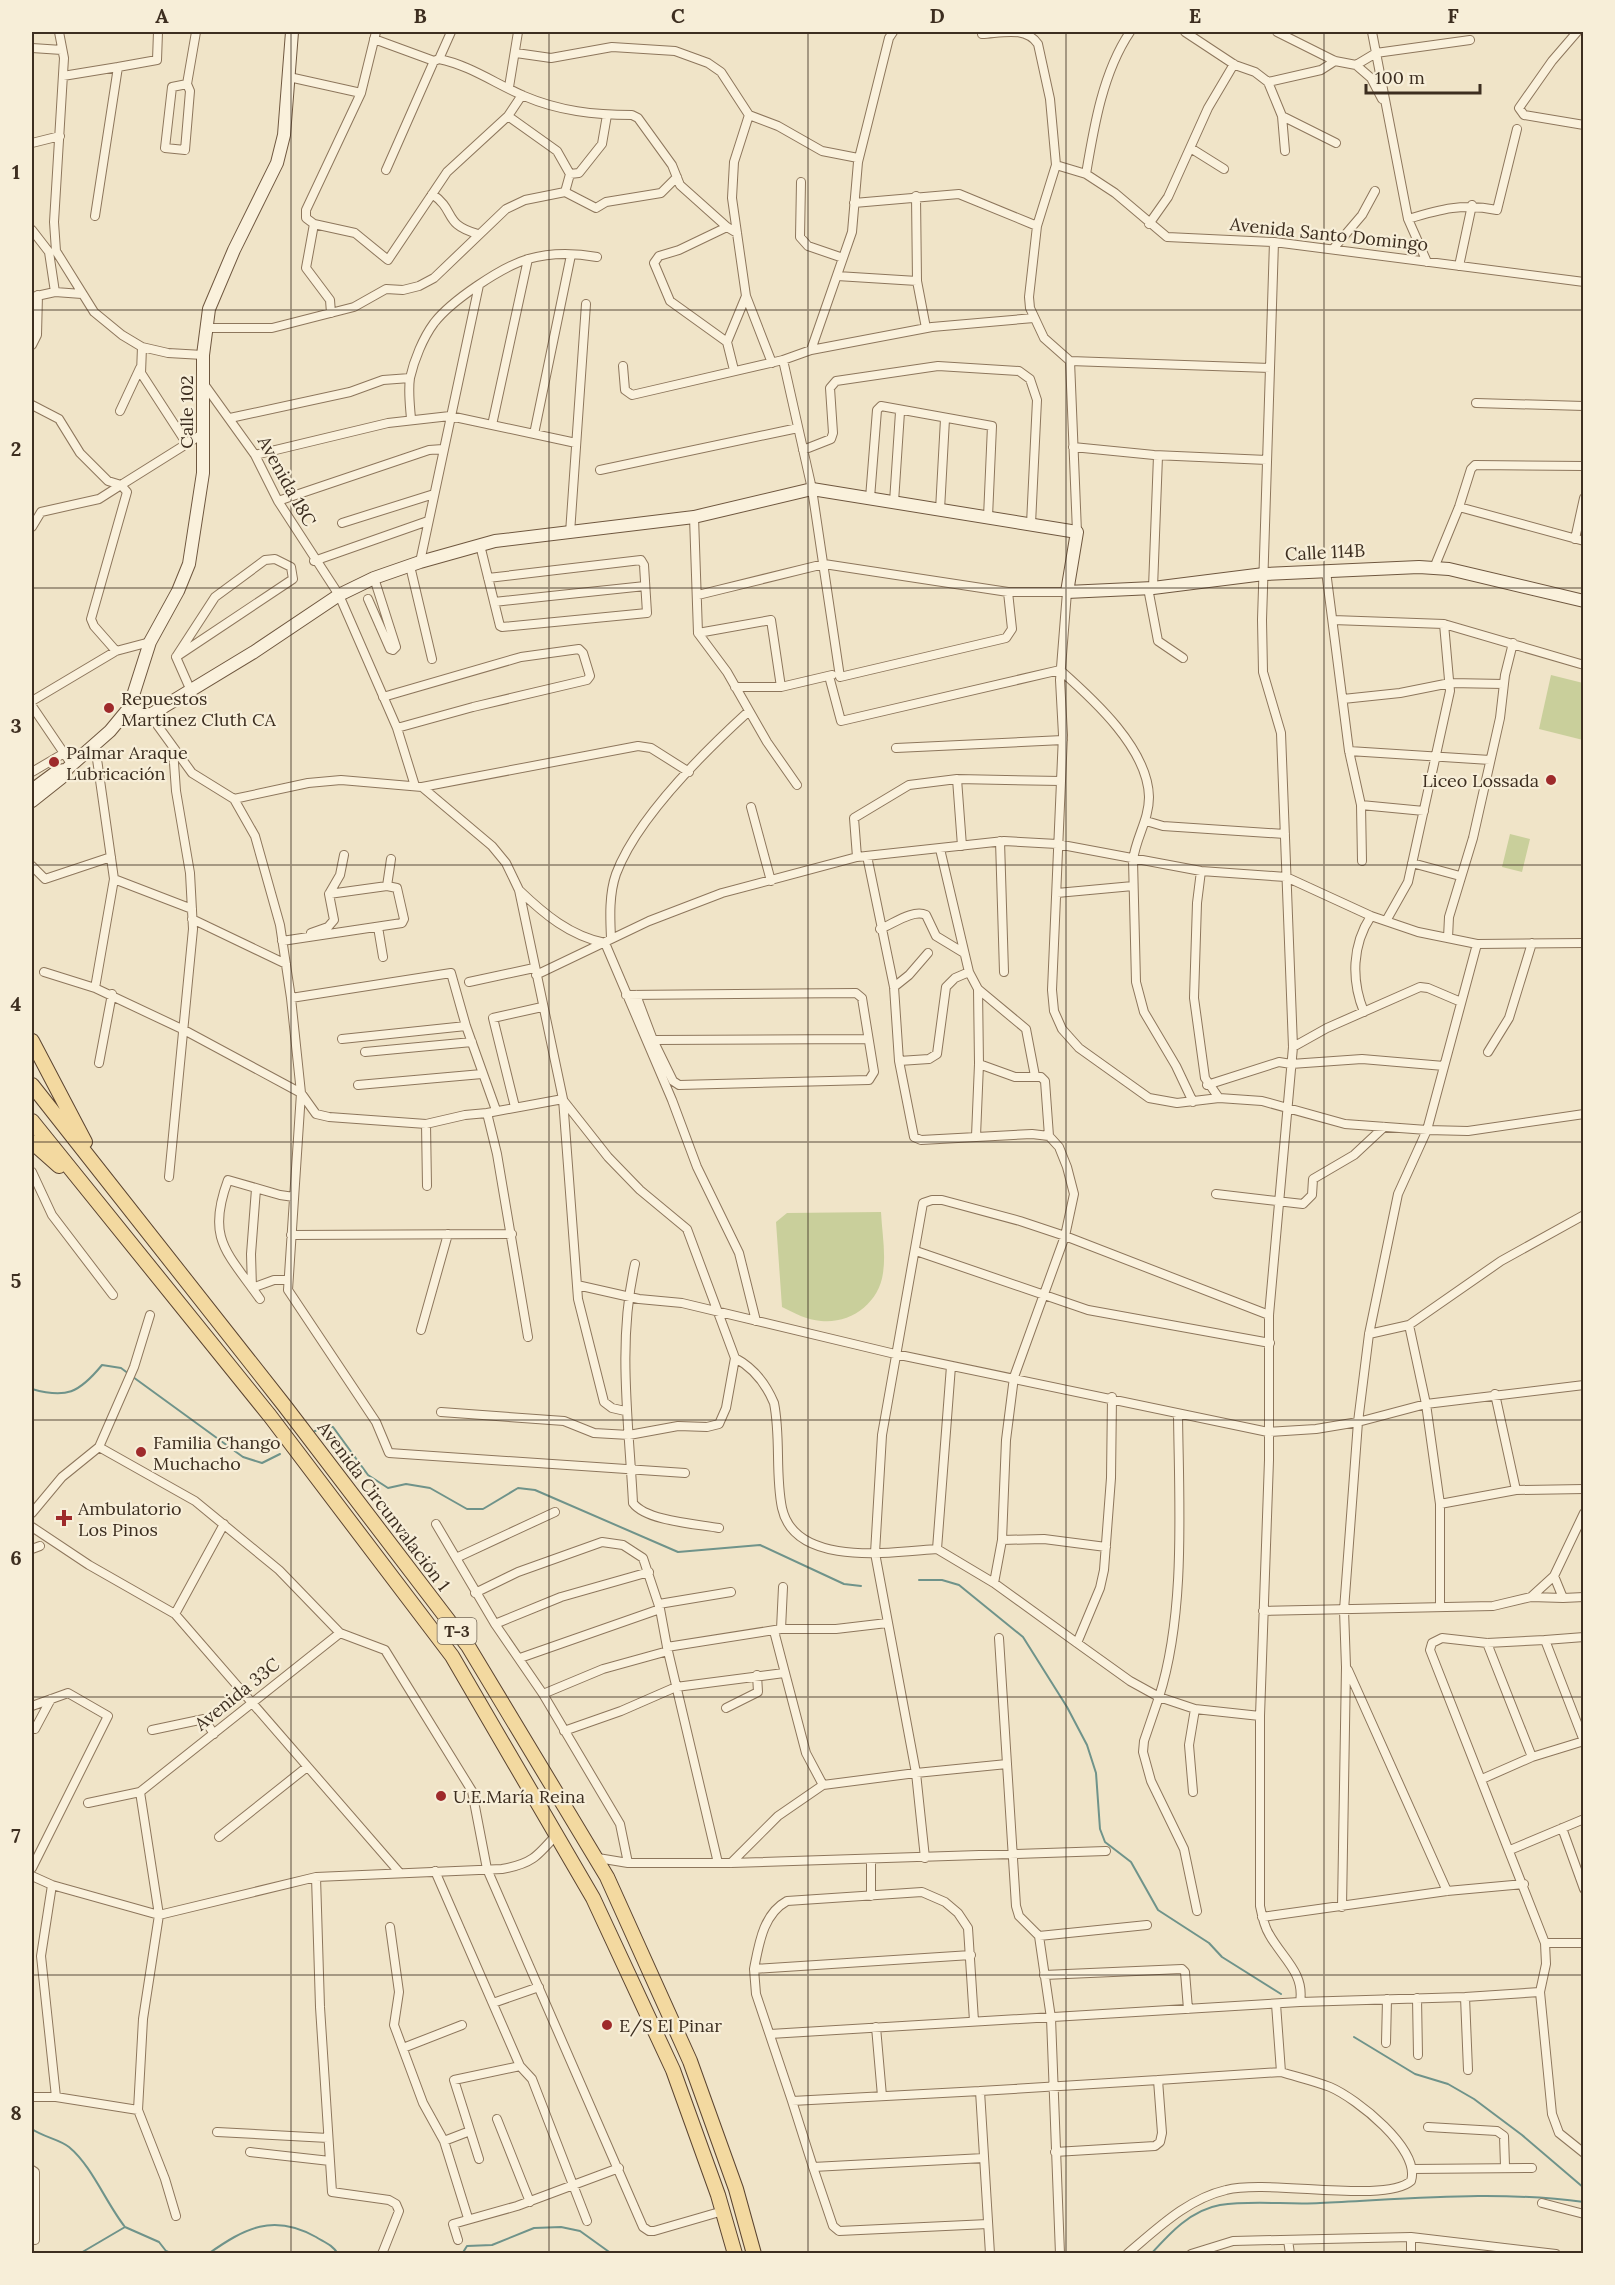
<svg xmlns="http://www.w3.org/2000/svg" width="1615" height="2285" viewBox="0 0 1615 2285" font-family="Lora,serif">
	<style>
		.green { fill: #c9cf9b }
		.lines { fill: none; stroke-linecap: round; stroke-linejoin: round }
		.stream { stroke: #6f938a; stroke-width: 2 }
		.street-casing { stroke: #8d765c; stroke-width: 10 }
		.secondary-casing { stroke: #6f573f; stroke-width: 14 }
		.primary-casing { stroke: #5b4430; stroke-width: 16 }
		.street { stroke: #faf1dc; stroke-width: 8 }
		.secondary { stroke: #faf1dc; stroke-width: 12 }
		.primary { stroke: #f3d9a0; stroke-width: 14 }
		.grid { fill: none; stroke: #3d2e20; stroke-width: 1.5; stroke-opacity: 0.55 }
		.poi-dot { fill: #9e2a2b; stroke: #f7eed8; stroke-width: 2 }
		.labels { text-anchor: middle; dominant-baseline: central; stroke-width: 4.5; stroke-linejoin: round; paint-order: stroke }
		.shield { fill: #f7eed8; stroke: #756857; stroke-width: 1.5 }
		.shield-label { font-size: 16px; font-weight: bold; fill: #3d2e20 }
		.street-label { font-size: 18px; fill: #3d2e20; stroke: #f7eed8 }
		.poi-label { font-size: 18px; fill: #3d2e20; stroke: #f7eed8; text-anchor: start }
		.neatline { fill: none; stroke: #3d2e20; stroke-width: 2 }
		.grid-label { font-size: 20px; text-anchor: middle; font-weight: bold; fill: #3d2e20 }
	</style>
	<rect width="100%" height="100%" fill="#f0e4c8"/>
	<path class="green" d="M1551 675 1583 683V740L1539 729Z
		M1510 834 1530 839 1522 872 1502 867Z
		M881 1212C882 1232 886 1253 883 1273 879 1303 851 1324 821 1321 807 1320 794 1313 782 1307L776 1222 787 1213Z"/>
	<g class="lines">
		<path class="stream" d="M133 1377 243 1457 262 1463 280 1454
			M32 1389C66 1399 79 1393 102 1365L121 1368 129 1374
			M315 1431 326 1426 333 1427 368 1475 388 1488 406 1484 430 1488 467 1509H483L518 1488 535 1490 678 1552 760 1545 844 1584 861 1586
			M919 1580H942L959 1585 1023 1637 1067 1707 1087 1745 1096 1773 1100 1829 1105 1842 1131 1862 1158 1910 1209 1943 1222 1957 1281 1994
			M1354 2037 1415 2074 1448 2084 1474 2099 1522 2135 1584 2188
			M32 2129C43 2137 59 2139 69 2147 92 2166 106 2203 125 2227
			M79 2254 125 2227 159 2242 166 2251 173 2254
			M208 2254C245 2228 273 2213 316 2237 324 2242 333 2245 338 2254
			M462 2254 467 2246 492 2245 534 2228 561 2227 580 2231 612 2254
			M1151 2254C1170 2233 1191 2210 1220 2205 1253 2200 1288 2205 1320 2203 1409 2199 1496 2190 1584 2202"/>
		<g class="street-casing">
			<path id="street" d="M59 32 64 58 54 222 56 251 94 312 122 335 142 347 168 353 203 355
				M1185 32 1235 65 1255 72 1268 82 1282 116 1336 143
				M1277 32 1335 61 1356 65 1371 78 1382 99
				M1372 32 1408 219 1427 262
				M1577 32 1552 61 1519 108 1524 115 1584 125
				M982 34C1002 33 1026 26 1038 44L1050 99 1056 165 1037 226 1029 297 1030 308 1044 338 1070 361 1270 368
				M374 39 434 61
				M32 48 62 50
				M516 53 551 58 612 47 675 51 708 63 721 72 749 115 778 126 822 151 858 158
				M439 59C469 65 496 84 524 96 559 111 594 115 632 115L638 118 672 165 680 185 727 227 737 233
				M1356 65 1376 53 1470 40
				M63 76 118 67
				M289 77 361 93
				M1268 82 1321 70 1335 61
				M187 84 172 87 165 148 185 150 190 91 187 84 196 32
				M509 87 518 32
				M522 95 508 116 557 151 570 174 579 173 602 144 607 115
				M749 115 734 162 732 198 746 296 772 363
				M1282 116 1285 151
				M32 143 60 136
				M1192 149 1224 169
				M1056 165 1086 174 1115 193 1167 237 1274 242 1584 282
				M386 170 434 61 439 59 451 32
				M1086 174C1094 126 1103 72 1130 32
				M801 182 800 237 808 246 843 258
				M565 192 570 174
				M432 194C457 211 442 224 478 234
				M916 196 917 281 926 328
				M854 203 959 194 1037 226
				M95 216 118 67 157 60 158 32
				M1408 219C1441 209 1463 203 1497 210L1517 129
				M314 224 355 233 388 260 447 172 508 116
				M1149 224 1168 197 1208 108 1234 64
				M727 227 679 250 659 256 654 263 670 301 727 342 734 370
				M32 230 49 252 55 292
				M1274 242 1262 620 1263 672 1281 733 1293 1047 1269 1315V1460L1260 1716V1906C1262 1916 1264 1926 1269 1934 1282 1958 1305 1973 1300 2002
				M1333 249 1362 215 1375 191
				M1459 266 1472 205
				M837 276 917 281
				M32 297 55 292 82 294
				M331 313 330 300 306 268 314 224 306 218V210L361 93 376 32
				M208 328H272L354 307 386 289 403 290 419 286 434 278 506 209 525 200 565 192 596 208 606 202 661 193 677 177
				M727 342 746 296
				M32 345 37 335 38 295
				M142 347 141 373 187 444
				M811 350 852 232 858 162 889 38 893 32
				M783 360 812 489 840 677 1006 638 1012 629 1008 592
				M1070 361 1077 532
				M623 366 625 390 632 395 783 360 811 350 932 327 1034 318
				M204 384 255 455 278 501 339 595 397 728 415 786
				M1476 403 1584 406
				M32 405 59 419 80 453 108 481 121 485
				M120 411 140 368
				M230 418 350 392 383 380 410 378
				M411 419C410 406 408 391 410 378 414 360 423 338 434 323 451 301 501 267 528 259 549 253 575 253 597 257
				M492 425 528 259
				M534 434 571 255
				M1073 447 1154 455 1267 460
				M803 450 831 439 833 433 830 388 836 381 938 366 1019 371 1030 379 1037 400 1031 524
				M255 455 388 423 450 416 576 443
				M600 470 798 428
				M870 498 877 410 881 406 992 426 988 517
				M278 501 429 450 443 449
				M894 502 900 412
				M1459 507 1584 541
				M940 510 945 419
				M694 517 698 633 727 672 767 742 797 785
				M342 523 434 494
				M32 527 41 512 99 499 121 485
				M570 533 586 304
				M1575 539 1584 498
				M480 545 500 626 502 627 647 613 644 565 641 560 488 578
				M275 559 291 567 293 579 176 657 215 597 265 560Z
				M314 561 428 521
				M420 562 479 285
				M410 566 432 659
				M1434 568 1459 507 1471 469 1475 465 1584 466
				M1326 571 1349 751 1361 805 1362 861
				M1148 588 1158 641 1183 658
				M1153 588 1158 456
				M698 595 824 564 1008 592H1067L1060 680 1063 735 1052 990 1054 1011 1062 1029 1079 1048 1149 1098 1177 1103 1219 1098 1262 1101 1345 1124 1427 1130 1468 1131 1584 1114
				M368 599 390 649 393 650 396 647 374 578
				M494 602 645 586
				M1333 620 1444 624 1584 665
				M698 633 771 620 781 687
				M116 651 94 626 91 619 127 492 121 485 204 433
				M176 657 191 691
				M829 676 841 721 1060 670C1094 700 1148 749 1149 797 1149 820 1136 837 1133 860L1136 982 1144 1012 1176 1066 1193 1102
				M735 687H781L832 675
				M383 697 521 657 579 649 583 653 590 676 587 680 473 707 397 728
				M1343 699 1400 693 1450 683 1504 684
				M32 701 116 651 150 642
				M32 706 72 765
				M150 715 192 773 234 799 255 836 280 925 291 998 301 1093 316 1114 329 1117 426 1124 465 1115 487 1113 563 1099
				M95 745 114 879 95 988 184 1030 301 1093 288 1290 376 1422 389 1453 685 1473
				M896 748 1063 740
				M1349 751 1490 760
				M32 772 66 752
				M957 779 962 846
				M422 787 638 746 651 748 689 772
				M234 799 308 783 341 780 422 787 492 846 506 863 519 890 563 1099 578 1299 604 1402 612 1408 625 1411
				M1361 805 1424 811
				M751 807 771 881
				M1146 821 1163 826 1285 834
				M1000 841 1004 972
				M940 849 969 972 978 989 1026 1029 1035 1076
				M867 856 894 987 899 1061 914 1137 921 1140 1032 1134 1049 1136
				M857 857 854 818 909 785 957 779 1061 781
				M1412 863 1460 876
				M32 866 45 879 111 857
				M1201 871 1197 903 1194 998 1205 1078 1219 1098
				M114 879 192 909
				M519 890C544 914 570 936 605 943L672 1100 697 1167 739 1253 756 1321
				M1057 893 1133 886
				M329 894 387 886 391 859
				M192 919 286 964
				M1386 921 1408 882 1450 691 1444 624
				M378 927 383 957
				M880 929C893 924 913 909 926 915L936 936 964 953
				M311 933 328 927 334 920 329 894 340 875 344 855
				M611 938C610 917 609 894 616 874 637 818 704 752 749 711
				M1448 938 1449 917 1473 838 1500 718 1505 675 1513 643
				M282 941 402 923 404 919 397 888 387 886
				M44 972 95 988
				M536 975 649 921 722 893 857 857 1004 841 1057 844 1201 871 1286 877 1371 916 1418 932 1477 944 1584 943
				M469 982 534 968
				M894 987 909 975 928 953
				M626 995 856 993 862 998 874 1072 869 1080 679 1085 673 1081 653 1040 636 995
				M291 998 451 973 466 1026 496 1110
				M1364 1012C1351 980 1352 945 1371 916
				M342 1039 466 1026
				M653 1040 868 1039
				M1293 1047 1327 1028 1420 987 1428 988 1461 1002
				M365 1052 472 1042
				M1488 1052 1509 1018 1532 943
				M899 1061 929 1059 937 1054 946 987 955 978 969 972
				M99 1063 112 994
				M979 1064 1015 1077H1041L1045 1081 1049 1136 1059 1147 1067 1167 1074 1194 1065 1236 1014 1377 1006 1440 1002 1540 994 1583 1077 1643
				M358 1085 482 1074
				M1207 1085 1279 1062 1291 1064 1362 1059 1444 1066
				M563 1100 608 1157 640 1190 687 1229 735 1358C754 1368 766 1384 774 1403 781 1438 775 1474 782 1508 795 1568 893 1552 937 1549
				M515 1107 493 1018 542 1007
				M487 1113 497 1154 528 1337
				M426 1124 427 1186
				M976 1136 979 1064 978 989
				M32 1172 52 1215 113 1295
				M169 1177 193 929 190 873 176 791 173 749
				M256 1189 251 1254 252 1288 274 1280H288
				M1216 1194 1303 1204 1312 1195 1313 1179 1354 1155 1384 1127
				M291 1235 512 1234
				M916 1251 1088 1310 1270 1343
				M635 1264C617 1343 629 1424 633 1503 646 1521 697 1524 719 1528
				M577 1285 639 1299 682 1303 895 1354 1268 1432 1316 1429 1358 1422 1426 1404 1584 1385
				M260 1299C227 1252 206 1239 228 1180L280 1195 294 1197
				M1409 1325 1426 1404 1440 1504V1607
				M421 1330 448 1234
				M1369 1334 1409 1325 1501 1261 1584 1215
				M951 1366 937 1549 994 1583
				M1495 1394 1516 1490
				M1112 1397 1111 1478 1104 1570 1100 1588 1077 1643 1130 1681 1159 1697 1144 1741 1143 1752 1151 1781 1184 1849 1197 1911
				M441 1412 564 1421 594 1433 629 1435 678 1426 707 1427 719 1424 726 1408 735 1358
				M1178 1414C1179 1504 1186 1612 1159 1697L1195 1709 1260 1716
				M1440 1504 1516 1490 1584 1489
				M555 1512 456 1558 495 1624 543 1694 620 1824 628 1863
				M32 1513 62 1477 99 1447
				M436 1524 456 1558
				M32 1527 89 1565 175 1614 399 1872
				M1002 1540 1044 1539 1106 1547
				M32 1549 40 1546
				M475 1593 518 1572 602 1542 623 1545 643 1558 660 1609 667 1647 718 1863
				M1531 1597 1554 1576 1584 1513
				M1563 1598 1584 1597
				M659 1604 731 1592
				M1263 1611 1493 1606 1531 1597 1563 1598 1554 1576
				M175 1614 224 1524
				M495 1624 561 1597 649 1572
				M781 1629 783 1587
				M340 1633 385 1650 472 1791 487 1869 643 2227 649 2231H654L723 2211
				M1545 1640 1487 1643 1442 1638 1432 1643 1430 1650 1545 1943 1546 1964 1540 1992 1552 2114 1559 2133 1584 2153
				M1487 1643 1532 1757 1584 1741 1545 1640 1584 1637
				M667 1647 781 1629H836L887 1623
				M520 1658 660 1609
				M1348 1670 1447 1891
				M543 1694 603 1669 668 1651
				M32 1706 68 1693 108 1716 32 1868
				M726 1708 758 1692 757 1675
				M32 1728 35 1729 51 1699
				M152 1730 204 1719 214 1734
				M564 1731 621 1711 676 1687 784 1673
				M1007 1764 1016 1906 1019 1916 1039 1936 1051 2018 1060 2254
				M1482 1779 1532 1757
				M823 1785 916 1773 875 1553 882 1435 923 1203 932 1200H942L1020 1221 1065 1236 1269 1315
				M1193 1792 1189 1745 1195 1709
				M88 1803 140 1792
				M1562 1828 1584 1889
				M219 1837 307 1767
				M1510 1850 1584 1819
				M598 1858 628 1863H731L1106 1851
				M925 1858 916 1773 1007 1764 999 1638
				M731 1863 778 1816 823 1785 806 1753 774 1631
				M435 1871 520 2066 532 2079 587 2221
				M32 1876 52 1885 159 1915 316 1877 502 1869C531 1864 537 1857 556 1835
				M316 1877 320 2007 332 2192 389 2200 396 2204 399 2211 382 2254
				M52 1885 41 1956 56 2097
				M871 1896V1859
				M1342 1907 1346 1667 1344 1610 1358 1422 1369 1334 1398 1194 1427 1130 1477 944
				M1262 1917 1447 1891 1524 1884
				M390 1927 399 1992 394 2025 423 2103 444 2141 468 2218
				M1039 1936 1147 1925
				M1545 1943H1584
				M971 1955 754 1969 756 1994 792 2101 980 2091 990 2254
				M754 1969C759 1944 763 1914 787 1901L922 1892 945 1902 958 1913 968 1928 974 2021
				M1044 1975 1182 1969 1185 1972 1188 2009
				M1465 1997 1468 2070
				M1417 1998 1418 2055
				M493 2003 539 1987
				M876 2027 882 2096
				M770 2034 1300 2002 1465 1997 1540 1992
				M1386 2043 1387 1999
				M403 2048 462 2025
				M980 2091 1158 2080
				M32 2097H56L138 2110 143 2019 159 1915 140 1792 340 1633 279 1570 195 1501 99 1447 134 1367 150 1315
				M792 2101 813 2167 984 2158
				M138 2110 165 2179 176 2216
				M497 2119 530 2202
				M1428 2127 1497 2131 1504 2136 1505 2166
				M217 2132 328 2138
				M444 2141 470 2131
				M250 2152 330 2161
				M1055 2152 1155 2146 1160 2142 1162 2133 1158 2080 1281 2072 1276 2004
				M479 2159 454 2080 520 2066
				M813 2167 833 2226 839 2231 988 2224
				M1412 2169 1532 2168
				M32 2170 35 2172V2240
				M1542 2203 1584 2214
				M1411 2237V2254
				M458 2240 453 2224 517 2206 619 2168
				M1288 2240 1290 2254
				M1127 2254C1157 2229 1187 2199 1226 2190 1268 2179 1385 2204 1411 2181 1421 2149 1356 2098 1330 2087 1315 2081 1297 2077 1281 2072
				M1191 2254 1233 2241 1411 2237 1556 2254"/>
		</g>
		<g class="secondary-casing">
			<path id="secondary" d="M129 708 150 715 254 652 339 595 374 578 420 562 495 541 694 517 812 489 1077 532 1067 592 1153 588 1264 574 1419 567 1449 569 1584 601
				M32 790 55 773 64 770
				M32 801 61 778 68 768 110 731 129 708 150 642 178 591 189 564 203 473V355L209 309 234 250 277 163 284 135 292 32"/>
		</g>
		<g class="primary-casing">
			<path id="primary" d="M32 1041 85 1142
				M32 1085 284 1405 468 1646 607 1877 690 2061 736 2189 754 2254
				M32 1121 270 1416 452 1656 593 1898 673 2070 718 2195 735 2254
				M32 1142 59 1166"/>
		</g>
		<use href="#street" class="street"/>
		<use href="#secondary" class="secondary"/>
		<use href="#primary" class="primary"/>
	</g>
	<path class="grid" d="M291 32V2254M549 32V2254M808 32V2254M1066 32V2254M1324 32V2254M32 310H1584M32 588H1584M32 865H1584M32 1142H1584M32 1420H1584M32 1697H1584M32 1975H1584"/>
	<g class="poi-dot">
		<circle cx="109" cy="708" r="6"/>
		<circle cx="54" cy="762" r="6"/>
		<circle cx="1551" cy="780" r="6"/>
		<circle cx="141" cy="1452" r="6"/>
		<path d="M61 1509h6v6h6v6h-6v6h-6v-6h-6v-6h6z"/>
		<circle cx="441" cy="1796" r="6"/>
		<circle cx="607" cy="2025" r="6"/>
	</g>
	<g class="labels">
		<rect class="shield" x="437.5" y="1618" width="39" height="26" rx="4.5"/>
		<g class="shield-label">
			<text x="457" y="1631">T-3</text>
		</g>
		<g class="street-label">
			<text transform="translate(1329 234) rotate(6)">Avenida Santo Domingo</text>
			<text transform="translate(186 412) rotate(-90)">Calle 102</text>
			<text transform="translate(287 481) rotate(61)">Avenida 18C</text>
			<text transform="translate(1325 552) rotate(-3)">Calle 114B</text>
			<text transform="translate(384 1506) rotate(53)">Avenida Circunvalación 1</text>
			<text transform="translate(237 1694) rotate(-39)">Avenida 33C</text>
		</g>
		<g class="poi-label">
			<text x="121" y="698">Repuestos<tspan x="121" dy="21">Martinez Cluth CA</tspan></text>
			<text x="66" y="752">Palmar Araque<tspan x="66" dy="21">Lubricación</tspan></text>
			<text x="1539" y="780" text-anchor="end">Liceo Lossada</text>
			<text x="153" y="1442">Familia Chango<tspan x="153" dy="21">Muchacho</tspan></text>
			<text x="78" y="1508">Ambulatorio<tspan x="78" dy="21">Los Pinos</tspan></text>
			<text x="453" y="1796">U.E.María Reina</text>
			<text x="619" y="2025">E/S El Pinar</text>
		</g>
	</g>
	<rect width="1615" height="2285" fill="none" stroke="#f7eed8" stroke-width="66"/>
	<path d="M1366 84v9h114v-9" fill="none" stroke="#3d2e20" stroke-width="3"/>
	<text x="1375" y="84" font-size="18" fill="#3d2e20" stroke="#f7eed8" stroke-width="4.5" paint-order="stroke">100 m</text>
	<rect x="33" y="33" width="1549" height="2219" class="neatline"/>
	<g class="grid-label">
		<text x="162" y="23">A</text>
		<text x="420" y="23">B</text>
		<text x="678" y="23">C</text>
		<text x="937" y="23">D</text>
		<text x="1195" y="23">E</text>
		<text x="1453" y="23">F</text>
		<text x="16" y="179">1</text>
		<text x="16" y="456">2</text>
		<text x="16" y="733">3</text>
		<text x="16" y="1011">4</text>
		<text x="16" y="1288">5</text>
		<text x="16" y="1565">6</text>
		<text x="16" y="1843">7</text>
		<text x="16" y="2120">8</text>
	</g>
</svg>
